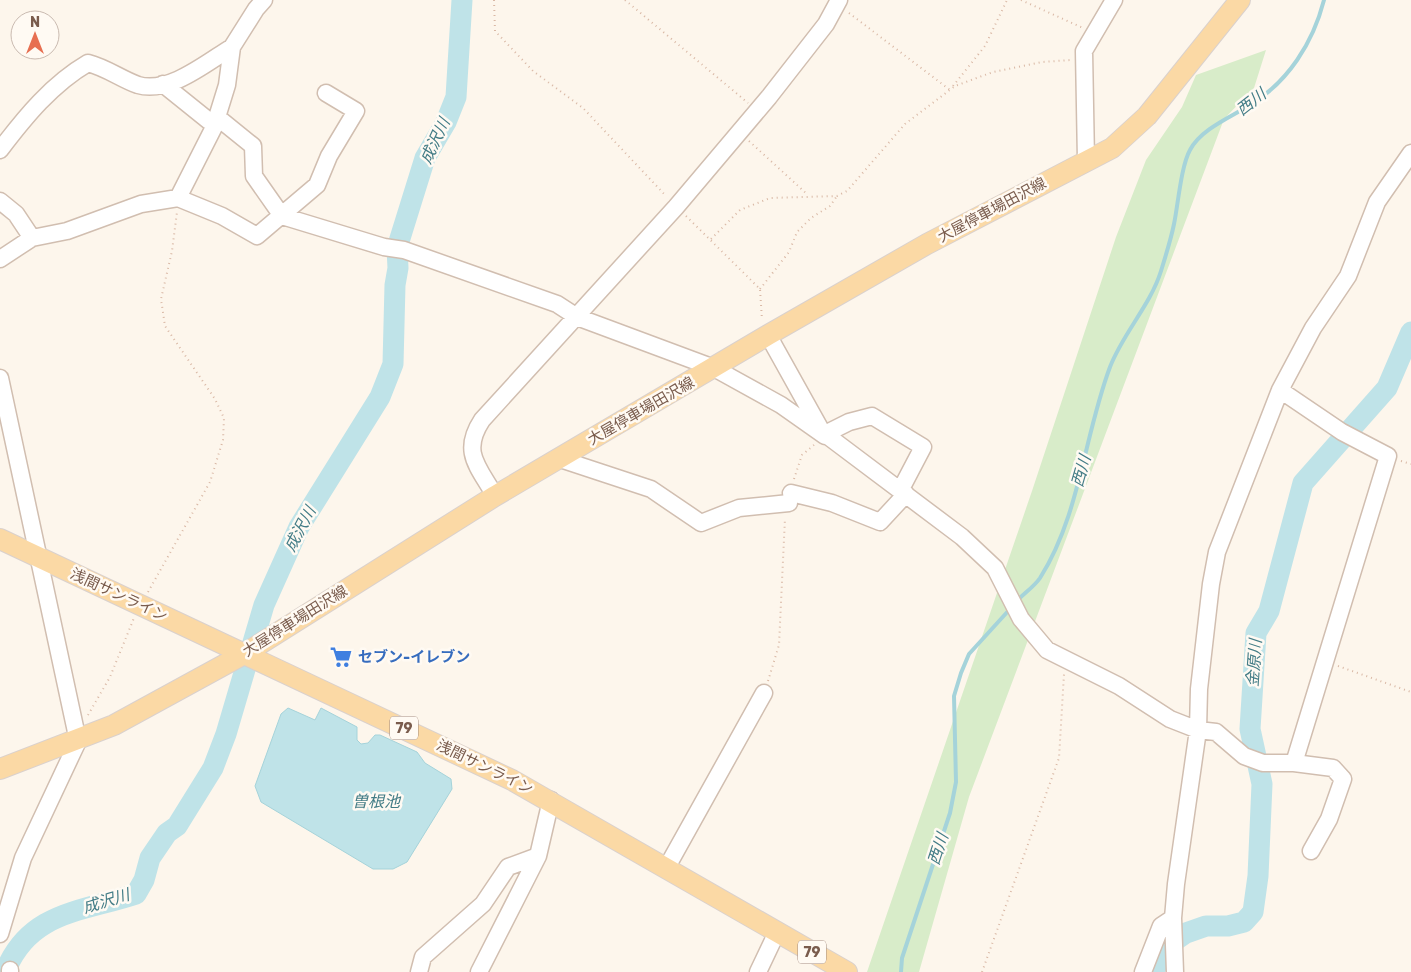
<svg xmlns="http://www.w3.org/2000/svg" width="1411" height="972" viewBox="0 0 1411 972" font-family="Rubik,'Noto Sans JP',sans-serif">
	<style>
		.green { fill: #d8ecc9 }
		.water { fill: #bfe3e8; stroke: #a5d3da }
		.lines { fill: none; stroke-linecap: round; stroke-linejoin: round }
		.stream { stroke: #a5d3da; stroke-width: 4 }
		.river { stroke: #bfe3e8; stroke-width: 21 }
		.minor-casing { stroke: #d1beb0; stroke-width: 19 }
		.major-casing { stroke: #dad1cd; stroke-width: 22 }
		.path { stroke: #d9b8a5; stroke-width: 2; stroke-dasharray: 1 4; stroke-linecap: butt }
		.minor { stroke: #fff; stroke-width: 16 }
		.major { stroke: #fbd9a5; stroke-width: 20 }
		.labels { text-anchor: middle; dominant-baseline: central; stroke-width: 5; stroke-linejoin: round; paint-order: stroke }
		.shield { fill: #fffaf3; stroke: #a28b7f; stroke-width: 1 }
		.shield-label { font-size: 14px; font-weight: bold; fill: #7a5c4d }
		.street-label { font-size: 15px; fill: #7a5c4d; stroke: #fffaf3 }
		.shop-label { font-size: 15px; font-weight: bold; fill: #366cbe; stroke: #fffaf3; text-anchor: start }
		.water-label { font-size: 16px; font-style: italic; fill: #437c86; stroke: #fffaf3 }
	</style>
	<rect width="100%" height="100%" fill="#fdf6ec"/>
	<path class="green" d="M1266 50 1254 88 1224 119 969 797 919 972H867L1032 491 1116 237 1146 160 1182 107 1196 75Z"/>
	<path class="water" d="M288 708 315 720 321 708 357 727V740L361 744 368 743 375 735H380L417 752 425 763 451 779 452 789 407 862 393 869H373L261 802 255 786 281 714Z"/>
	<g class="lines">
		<path class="stream" d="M1016 602C1023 594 1034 587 1040 578 1080 515 1084 436 1110 367 1123 333 1150 306 1161 271 1166 255 1171 239 1174 224 1178 205 1181 166 1190 150 1201 129 1231 117 1250 105 1288 82 1313 43 1324 0
			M901 972 902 958 950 813 956 782 954 696 961 673 969 654 1010 609"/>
		<path class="river" d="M5 972C29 911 82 912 136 894L144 880 150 858 167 833 177 826 213 768 226 734 264 605 299 527 380 397 393 364 395 285 398 268 397 248 425 158 446 122 456 97 462 0
			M1154 972 1163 949 1186 933 1206 926H1228L1244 922 1253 912 1258 876 1262 784 1250 729 1256 633 1269 611 1303 483 1387 388 1411 332"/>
		<g class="minor-casing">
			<path id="minor" d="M163 84 209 121H222L253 146 254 176 282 216 384 247 404 250 557 304 577 317 714 368 781 405 825 436
				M0 150C25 117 52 84 88 63 107 68 121 79 138 85 169 94 206 63 232 47
				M1086 161 1084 51 1114 0
				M178 198 214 127 227 85 232 47 256 9 264 0
				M0 201 16 214 32 238
				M0 259 32 238 67 231 141 204 178 198 222 216 257 236 317 185 329 156 356 111 326 93
				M768 335 821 430
				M0 378 78 741 23 858 0 934
				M825 434 962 537 995 568 1021 619 1047 650 1119 686 1170 719 1198 730 1216 732 1244 756 1263 763H1294L1388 456 1342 432 1280 390
				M825 434 849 422 872 416 923 447 901 489
				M560 459 651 489 701 523 739 508 789 503
				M791 493 832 503 880 522 906 494
				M495 496C478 466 461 452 482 420L676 207 769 97 826 24 839 0
				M1294 763 1333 768 1343 779 1329 819 1311 851
				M667 867 764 693
				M10 972V970
				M419 972 423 957 483 904 508 867 538 856
				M479 972 538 856 551 800
				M758 972 777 932
				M1143 972 1161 926 1173 918
				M1175 972 1173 918 1176 884 1198 730 1199 689 1211 584 1217 552 1280 390 1313 328 1348 276 1377 202 1411 153"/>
		</g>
		<g class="major-casing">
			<path id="major" d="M0 539 512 780 847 972
				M0 769 114 725 244 654 495 496 768 335 927 244 1112 148 1147 116 1240 0"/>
		</g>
		<path class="path" d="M494 0 495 31 533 71 583 108 666 196
			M625 0 748 103
			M1021 0 1083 28
			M849 13 950 90
			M953 86 985 46 1007 0
			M749 141 808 195
			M686 216 760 289 762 320
			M711 239 740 210 770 198 837 196 847 191 905 124 955 86 993 72 1042 62 1071 60
			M760 289 789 252 797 232 811 218 830 206 837 196
			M1401 461 1411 464
			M794 479 802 455 814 445
			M148 592 210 482 223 440 224 418 215 399 165 326 161 299 172 251 177 212
			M1338 666 1411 692
			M768 681 779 645 785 518
			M88 715 110 677 134 618
			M982 972 1059 758 1064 674"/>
		<use href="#minor" class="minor"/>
		<use href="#major" class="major"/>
	</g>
	<defs>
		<g id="supermarket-bare" transform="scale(1.725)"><path d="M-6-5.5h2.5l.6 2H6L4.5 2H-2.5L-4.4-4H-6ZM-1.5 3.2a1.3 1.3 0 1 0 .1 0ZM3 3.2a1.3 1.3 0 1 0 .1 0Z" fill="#3f7fe0" stroke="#fffaf3" stroke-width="2.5" paint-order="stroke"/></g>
	</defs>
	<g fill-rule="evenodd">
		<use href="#supermarket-bare" x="341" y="657"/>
	</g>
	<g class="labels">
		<g class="shield">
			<rect x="390" y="716.5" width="28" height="23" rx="4"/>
			<rect x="798" y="940.5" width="28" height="23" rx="4"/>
		</g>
		<g class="shield-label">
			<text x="404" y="728">79</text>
			<text x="812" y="952">79</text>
		</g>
		<g class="street-label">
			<text transform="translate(992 210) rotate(-28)">大屋停車場田沢線</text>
			<text transform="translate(641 411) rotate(-30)">大屋停車場田沢線</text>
			<text transform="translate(119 595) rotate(25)">浅間サンライン</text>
			<text transform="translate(295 621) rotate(-32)">大屋停車場田沢線</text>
			<text transform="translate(485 767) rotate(26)">浅間サンライン</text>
		</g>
		<g class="shop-label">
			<text x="358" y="657">セブン-イレブン</text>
		</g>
		<g class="water-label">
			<text transform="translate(1251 102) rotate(-38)">西川</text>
			<text transform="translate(435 141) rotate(-65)">成沢川</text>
			<text transform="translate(1081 471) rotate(-74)">西川</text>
			<text transform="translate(300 529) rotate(-62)">成沢川</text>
			<text transform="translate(1254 663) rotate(-86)">金原川</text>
			<text x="376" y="801">曽根池</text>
			<text transform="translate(938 849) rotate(-72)">西川</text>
			<text transform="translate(106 901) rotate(-17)">成沢川</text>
		</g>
	</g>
	<g transform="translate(35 35)"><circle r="24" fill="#fffaf3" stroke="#cabbb1"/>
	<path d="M0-4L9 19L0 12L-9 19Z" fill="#e76f51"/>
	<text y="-8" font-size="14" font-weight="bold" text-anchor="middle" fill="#7a5c4d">N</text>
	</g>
</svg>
